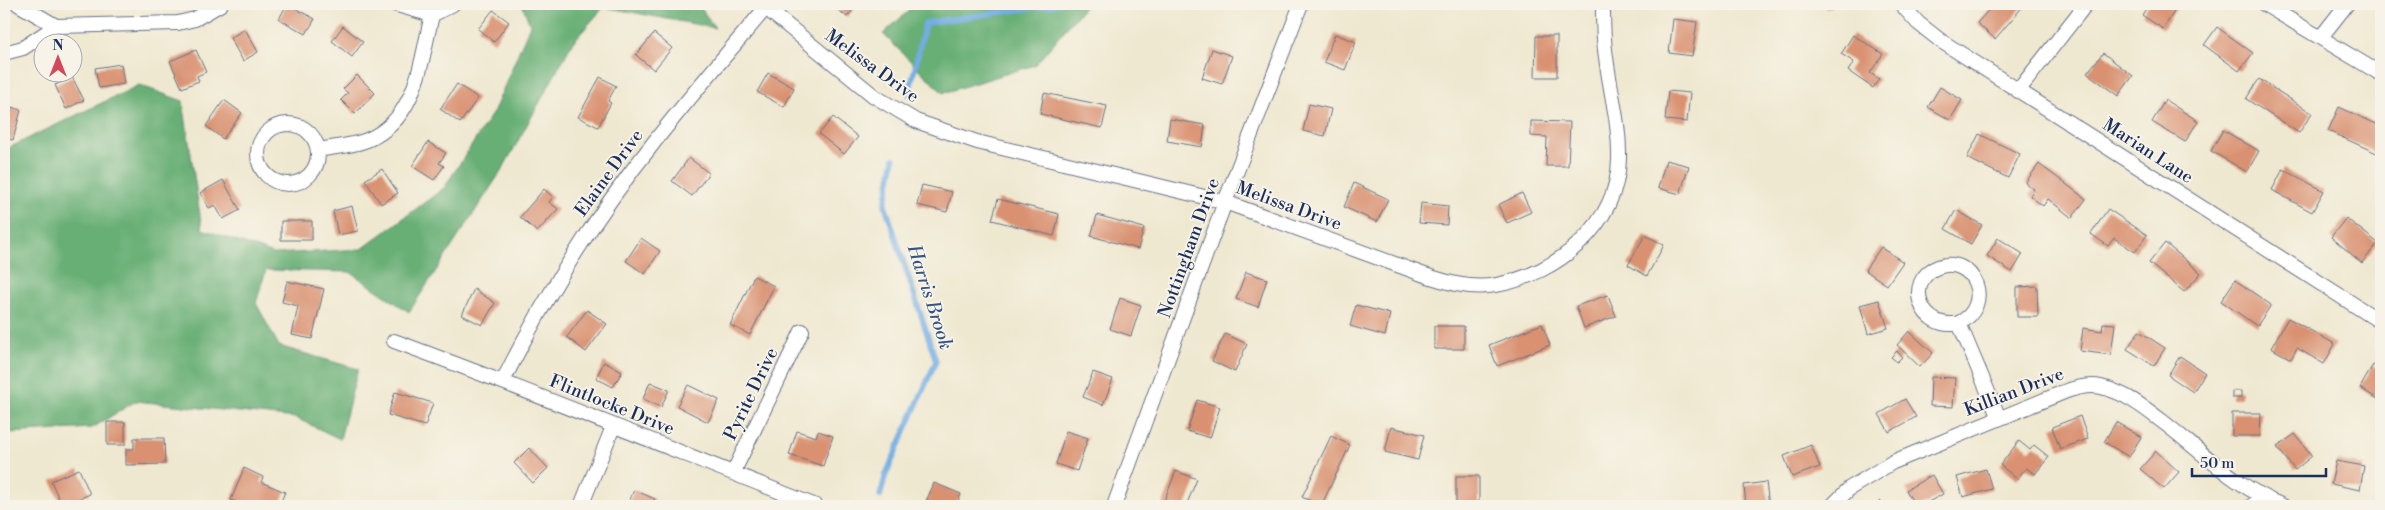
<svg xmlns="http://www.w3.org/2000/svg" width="2385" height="510" viewBox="0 0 2385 510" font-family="'Libre Bodoni',serif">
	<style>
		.forest { fill: #68af75; stroke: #426f6a }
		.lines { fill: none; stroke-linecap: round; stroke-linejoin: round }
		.stream { stroke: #73ade4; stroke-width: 5.5 }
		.building { fill: #d99171 }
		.minor-casing { stroke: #657086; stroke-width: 16 }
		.minor { stroke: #fff; stroke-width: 14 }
		.labels { text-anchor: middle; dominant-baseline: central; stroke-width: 4; stroke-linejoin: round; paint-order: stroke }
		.street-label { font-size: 18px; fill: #1b2f5e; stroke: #f7f3e8 }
		.water-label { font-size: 19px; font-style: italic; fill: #355586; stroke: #f7f3e8 }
	</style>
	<rect width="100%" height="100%" fill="#f7f3e8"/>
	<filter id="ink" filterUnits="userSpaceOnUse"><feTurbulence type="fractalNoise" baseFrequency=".02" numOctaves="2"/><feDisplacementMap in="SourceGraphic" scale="10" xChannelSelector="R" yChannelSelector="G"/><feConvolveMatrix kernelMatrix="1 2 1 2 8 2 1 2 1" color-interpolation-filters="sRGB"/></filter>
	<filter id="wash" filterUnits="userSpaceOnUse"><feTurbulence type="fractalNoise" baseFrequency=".0096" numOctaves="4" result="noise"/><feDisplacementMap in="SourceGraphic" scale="20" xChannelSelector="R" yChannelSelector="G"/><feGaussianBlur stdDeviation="1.12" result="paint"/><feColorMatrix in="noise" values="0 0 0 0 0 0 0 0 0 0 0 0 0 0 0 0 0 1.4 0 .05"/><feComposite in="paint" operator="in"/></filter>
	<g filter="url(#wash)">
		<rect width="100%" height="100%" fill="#efe8d0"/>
		<path class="forest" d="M522 4H698L715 28 604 7 573 42 502 170 409 312 350 272 266 270 256 303 279 346 358 369 340 439 296 418 136 401 92 428 8 433 4 429V150L139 85 183 101 202 229 274 254 362 249 444 188 494 111 530 25Z
			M916 4H1087L1035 65 943 93 883 34Z"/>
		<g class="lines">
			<path class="stream" d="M909 94 925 23 1059 4
				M880 496 886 474 936 361 885 205 894 159"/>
		</g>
		<g id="blocks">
			<path class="building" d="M287 4 315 19 306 34 279 19Z
				M831 4H858L847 17Z
				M1822 4H1834L1827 9Z
				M1994 4H2025L1995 39 1977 23Z
				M2149 4H2179L2163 29 2142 15Z
				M493 10 509 22 494 42 478 29Z
				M1673 19 1697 22 1692 56 1669 53Z
				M343 26 363 42 352 57 332 41Z
				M2217 27 2253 53 2239 71 2204 45Z
				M245 29 258 52 243 61 230 38Z
				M654 33 672 48 654 70 636 55Z
				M1335 34 1356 42 1345 70 1324 62Z
				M1853 35 1883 54 1870 73 1879 79 1873 88 1848 71 1854 62 1841 54Z
				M1536 36H1557V77H1535Z
				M1212 49 1232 56 1222 84 1202 78Z
				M196 50 206 72 197 76 199 81 182 88 170 61Z
				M2103 53 2133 76 2118 96 2087 73Z
				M121 64 124 84 99 88 95 68Z
				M768 73 794 88 784 107 757 92Z
				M357 75 375 93 355 114 341 100 348 93 343 89Z
				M72 77 84 100 66 109 55 85Z
				M600 77 616 86 608 101 611 103 598 127 578 117Z
				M2259 79 2312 113 2299 133 2246 99Z
				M457 84 478 98 460 123 440 109Z
				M1940 87 1962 100 1950 120 1928 107Z
				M1668 91 1690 93 1687 122 1665 120Z
				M1044 93 1107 106 1102 128 1040 114Z
				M224 100 242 113 223 139 206 126Z
				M2165 100 2198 121 2185 142 2152 122Z
				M1309 104 1331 109 1325 136 1303 131Z
				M4 105 21 110 13 140 4 138Z
				M2339 107 2381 126V155L2328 131Z
				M833 117 858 137 844 154 819 134Z
				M1170 119 1205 125 1202 147 1167 141Z
				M1531 121 1570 122 1568 166H1546L1547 137 1531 136Z
				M2223 130 2259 151 2247 172 2211 151Z
				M1979 134 2020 154 2008 178 1967 158Z
				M428 142 446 153 439 163 444 166 434 180 412 166Z
				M689 158 709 173 692 196 672 181Z
				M1666 160 1689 166 1680 194 1658 188Z
				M2039 164 2086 199 2072 218 2048 199 2043 206 2030 196 2034 189 2025 183Z
				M382 169 398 193 381 204 365 180Z
				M2283 169 2324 191 2312 212 2272 190Z
				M223 180 240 210 223 219 215 205 209 208 200 193Z
				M1354 183 1388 199 1377 222 1344 207Z
				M922 185 952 192 947 212 917 205Z
				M544 189 553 197 549 202 558 209 537 232 520 217Z
				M1522 193 1531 212 1507 223 1498 205Z
				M998 199 1059 214 1054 236 992 220Z
				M1421 203 1448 206 1447 225 1419 223Z
				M352 206 358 231 338 235 333 211Z
				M2108 209 2147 235 2135 252 2114 238 2108 246 2091 234Z
				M1956 210 1982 225 1971 244 1945 229Z
				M1097 215 1144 228 1138 249 1091 236Z
				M2346 218 2378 243 2362 263 2331 237Z
				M281 221H312V240H281Z
				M1645 235 1664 245 1647 276 1628 265Z
				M641 238 660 251 645 274 626 261Z
				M1998 238 2023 254 2012 272 1987 256Z
				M2165 243 2201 273 2184 292 2149 263Z
				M1881 247 1903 262 1887 285 1865 270Z
				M1246 272 1267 279 1258 307 1236 299Z
				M754 276 774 286 750 335 730 325Z
				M2235 280 2271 305 2257 326 2221 301Z
				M287 281 324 289 312 339 292 335 298 306 282 302Z
				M2037 286 2038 317H2017V287Z
				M474 289 495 303 482 325 462 315Z
				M1608 295 1616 316 1584 328 1576 306Z
				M1120 298 1141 305 1131 336 1110 329Z
				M1879 300 1888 328 1868 334 1860 305Z
				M1356 305 1390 314 1385 336 1350 326Z
				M587 310 607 324 586 352 567 337Z
				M2288 318 2335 344 2324 364 2297 348 2291 359 2271 348Z
				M2103 323 2115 324 2111 355 2080 351 2083 328 2102 331Z
				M1542 324 1550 345 1497 366 1489 345Z
				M1434 326H1464V349H1434Z
				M1909 331 1933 353 1920 367 1897 345Z
				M2139 331 2165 348 2154 366 2127 349Z
				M1225 334 1247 344 1235 372 1212 361Z
				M1897 351 1902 357 1897 362 1891 357Z
				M2180 356 2205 373 2193 392 2168 375Z
				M604 362 622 372 613 387 596 378Z
				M2373 365 2381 370V401L2360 388Z
				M1093 372 1113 379 1103 405 1083 397Z
				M1931 377 1955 378 1953 407 1930 406Z
				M650 382 669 390 661 407 643 399Z
				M688 385 719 400 708 422 677 406Z
				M2232 391H2241V398H2232Z
				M395 392 433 403 425 426 388 415Z
				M1905 399 1916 417 1889 432 1879 414Z
				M1197 400 1220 407 1210 438 1187 431Z
				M2232 413H2261L2260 436H2232Z
				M2080 416 2088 439 2060 449 2052 427Z
				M107 422H125V445H107Z
				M2116 422 2141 437 2129 457 2104 442Z
				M1391 427 1424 435 1418 460 1385 452Z
				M797 431 816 437 818 431 833 436 823 466 789 455Z
				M1066 431 1088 438 1077 471 1056 464Z
				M2295 434 2312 456 2295 470 2277 447Z
				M1331 436 1350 445 1321 506 1302 497Z
				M134 438H164L165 464 126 465V449H134Z
				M2019 441 2030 450 2034 445 2049 457 2035 474 2026 468 2017 479 2000 465Z
				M1811 445 1820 467 1792 477 1784 456Z
				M529 448 548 468 533 483 514 463Z
				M2156 451 2179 472 2164 489 2140 469Z
				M2336 461 2364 466 2360 490 2331 484Z
				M244 468 263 477 261 482 285 492 279 506 252 504 247 506 231 500Z
				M79 469 90 494 62 506 51 481Z
				M1986 469 1992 489 1963 497 1957 477Z
				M1176 471 1197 479 1186 506H1162Z
				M1932 475 1943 494 1921 506H1915L1906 490Z
				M1456 476H1479V506H1456Z
				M1766 482 1769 506H1746L1744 485Z
				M934 483 961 494 956 506H932L925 504Z
				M634 490 655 499 652 506H627Z
				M1880 501 1887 506H1876Z"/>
		</g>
	</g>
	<g filter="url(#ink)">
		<use href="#blocks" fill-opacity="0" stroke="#657086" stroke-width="1"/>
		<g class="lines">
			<g class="minor-casing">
				<path id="minor" d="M394 4 432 15 453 4
					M761 4 874 96 916 121 977 142 1225 202 1422 274C1445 282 1471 290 1496 285 1557 274 1618 225 1619 159 1620 124 1610 91 1606 57 1603 39 1603 21 1603 4
					M1901 4 1918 23 1941 41 2381 322
					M2264 4 2381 74
					M56 26 178 23 195 19 221 4
					M2321 37 2347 4
					M4 53 23 48 56 26 18 4
					M2018 91 2086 4
					M258 154a30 30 0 1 1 60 0a30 30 0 1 1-60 0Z
					M318 150C334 147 352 146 367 140 417 120 421 60 432 15
					M1959 323C1920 332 1903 280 1938 267 1974 254 1995 305 1959 323L1999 418
					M394 341C536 393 676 451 816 506
					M503 381C545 296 596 215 655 141 692 94 731 49 769 4
					M733 473 802 331
					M581 506 613 427
					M1114 506 1225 202 1301 4
					M1832 506 1850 488 1893 462 2064 392C2075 388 2088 384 2101 387 2127 393 2146 409 2167 425 2204 454 2240 489 2283 506
					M2251 506 2264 499"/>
			</g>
			<use href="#minor" class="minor"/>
		</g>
	</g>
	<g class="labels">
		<g class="street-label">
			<text transform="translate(872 66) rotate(36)">Melissa Drive</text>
			<text transform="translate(2148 151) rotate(33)">Marian Lane</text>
			<text transform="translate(609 173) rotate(-54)">Elaine Drive</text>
			<text transform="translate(1289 206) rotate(20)">Melissa Drive</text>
			<text transform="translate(1189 248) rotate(-70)">Nottingham Drive</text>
			<text transform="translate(2014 392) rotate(-21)">Killian Drive</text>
			<text transform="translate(751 394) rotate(-64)">Pyrite Drive</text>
			<text transform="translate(612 405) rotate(22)">Flintlocke Drive</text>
		</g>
		<g class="water-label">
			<text transform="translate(930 297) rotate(72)">Harris Brook</text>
		</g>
	</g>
	<rect width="2385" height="510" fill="none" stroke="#f7f3e8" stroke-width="20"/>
	<g transform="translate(58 58)"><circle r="24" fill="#f7f3e8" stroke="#9fa5b1"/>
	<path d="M0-4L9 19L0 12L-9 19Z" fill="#d1495b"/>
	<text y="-8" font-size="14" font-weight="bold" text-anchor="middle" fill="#1b2f5e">N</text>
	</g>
	<path d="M2192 468v8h134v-8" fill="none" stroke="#1b2f5e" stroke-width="2.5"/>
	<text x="2200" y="468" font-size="15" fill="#1b2f5e" stroke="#f7f3e8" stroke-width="4" paint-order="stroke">50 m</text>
</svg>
